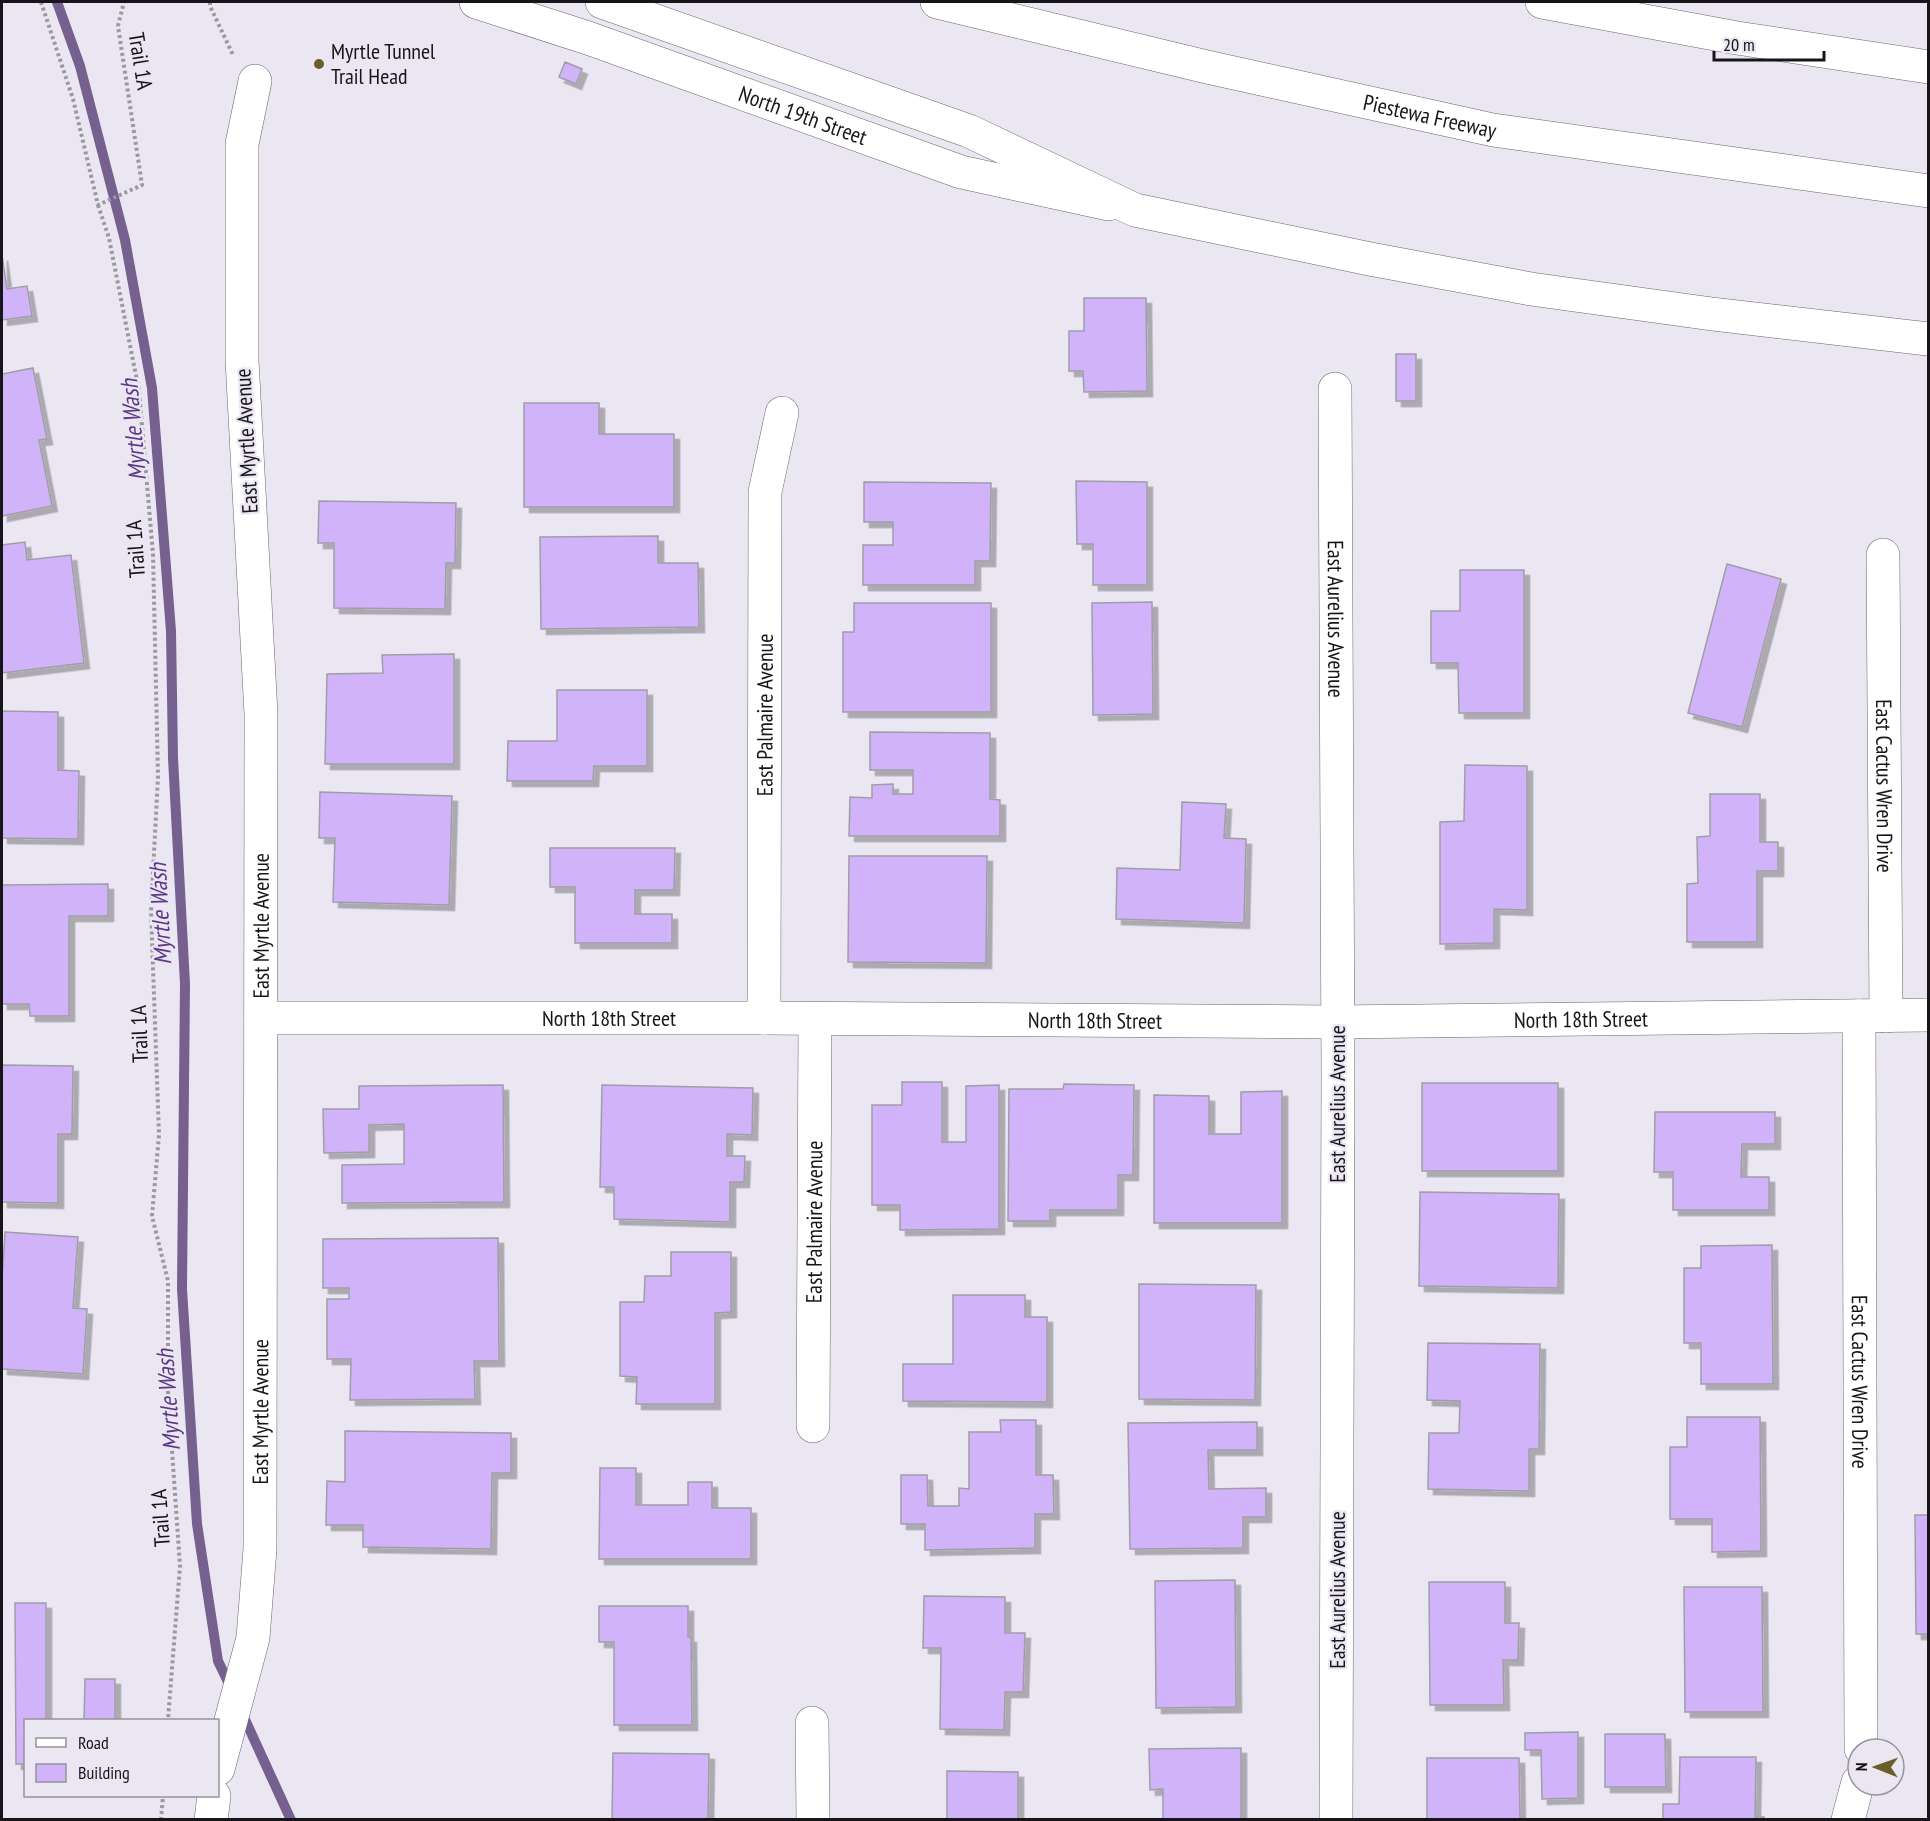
<svg xmlns="http://www.w3.org/2000/svg" width="1930" height="1821" viewBox="0 0 1930 1821" font-family="'PT Sans Narrow',sans-serif">
	<style>
		.lines { fill: none; stroke-linecap: round; stroke-linejoin: round }
		.stream { stroke: #756090; stroke-width: 10 }
		.building { fill: #d1b3f9; stroke: #a19da8; stroke-width: 1.5; filter: url(#shadow) }
		.minor-casing { stroke: #69656e; stroke-width: 34 }
		.highway-casing { stroke: #69656e; stroke-width: 34 }
		.path { stroke: #9b98a0; stroke-width: 4; stroke-dasharray: 3 3; stroke-linecap: butt }
		.minor { stroke: #fff; stroke-width: 33 }
		.highway { stroke: #fff; stroke-width: 33 }
		.poi-dot { fill: #6c5e2b; stroke: #ebe7f2; stroke-width: 2 }
		.labels { text-anchor: middle; dominant-baseline: central; stroke-width: 4.5; stroke-linejoin: round; paint-order: stroke }
		.poi-label { font-size: 22px; fill: #171519; stroke: #ebe7f2; text-anchor: start }
		.street-label { font-size: 22px; fill: #171519; stroke: #ebe7f2 }
		.water-label { font-size: 24px; font-style: italic; fill: #5e3788; stroke: #ebe7f2 }
	</style>
	<defs>
		<filter id="shadow"><feDropShadow dx="5.5" dy="5.5" stdDeviation="0" flood-color="#0004"/></filter>
	</defs>
	<rect width="100%" height="100%" fill="#ebe7f2"/>
	<g class="lines">
		<path class="stream" d="M57 2 80 66 125 240 152 388 171 631 173 758 185 984 182 1289 197 1524 218 1661 232 1690
			M242 1713 291 1820"/>
	</g>
	<path class="building" d="M565 62 582 69 576 84 559 77Z
		M2 255 7 289 27 286 32 316 2 320Z
		M1084 298H1146L1147 391 1084 392 1083 371H1069V331H1084Z
		M1396 354H1416V401H1396Z
		M33 368 47 439 39 440 52 506 2 516V374Z
		M524 403H599V434H674V507H524Z
		M1076 481 1147 482V585H1093V544H1077Z
		M864 482 991 483 990 561H975V585H863V545H893V522H864Z
		M319 501 456 503 455 563H446L445 609 334 608V543H318Z
		M658 536V563H698L699 627 541 629 540 537Z
		M25 542 27 560 71 555 84 663 2 673V545Z
		M1727 564 1781 579 1742 727 1688 713Z
		M1460 570H1524V713H1459L1458 663H1431V611H1460Z
		M1152 602 1153 714 1093 715 1092 603Z
		M854 603H991V712H843V632H854Z
		M454 654V764H325L327 674 383 673 382 655Z
		M557 690H647V766H594L593 781H507L508 741H557Z
		M2 711 58 712V770L79 771 78 839 2 838Z
		M870 732 990 733V799L1000 800V836H849L850 797 872 798V785L893 784V794H913V770H870Z
		M1465 765 1527 766V910L1494 909V943L1440 944V822L1464 821Z
		M320 792 452 796 449 905 333 902 335 838H319Z
		M1710 794H1760V842H1778V871H1757V942H1687V884L1698 883 1697 837 1710 836Z
		M1182 802 1226 804 1224 838 1246 839 1244 923 1116 919 1117 868 1180 870Z
		M550 848H675L674 890H635V914H672V943H575V887H550Z
		M849 856H987L986 963 848 962Z
		M108 884V916H69V1016H30L29 1004H2V885Z
		M2 1065 73 1066 72 1134H58V1203L2 1202Z
		M902 1082H942V1142H966V1086L999 1085V1229L900 1230V1205H872V1105H902Z
		M1422 1083H1558V1171H1422Z
		M1064 1084 1134 1085 1133 1175H1118V1210H1050V1221H1008L1009 1089H1063Z
		M503 1085 504 1202 342 1203V1165L404 1164V1124L369 1125V1152L324 1153 323 1109H359V1086Z
		M602 1085 753 1088 752 1135 727 1134V1156H745L744 1182H730V1222L614 1219V1187H600Z
		M1282 1091V1223H1154V1095L1209 1096V1134H1241V1092Z
		M1655 1112H1775V1144H1742L1741 1177H1769V1210H1673V1172H1654Z
		M1420 1192 1559 1194 1558 1288 1419 1286Z
		M5 1232 78 1237 73 1308 87 1309 83 1374 2 1369V1281Z
		M498 1238 499 1361H474L475 1399 350 1400 351 1359H327V1299H349V1288H323V1239Z
		M1772 1245 1773 1384H1701V1343H1684V1268H1701V1246Z
		M671 1252H731V1312L715 1313V1404H636L637 1377 620 1376V1302H644L645 1276H671Z
		M1139 1284 1256 1285 1255 1400 1139 1399Z
		M953 1295H1025V1317H1047V1402L903 1401V1364H953Z
		M1428 1343 1540 1344 1539 1449H1529V1491L1428 1489 1429 1433H1459L1460 1401 1427 1400Z
		M1687 1417H1760L1761 1551 1712 1552V1519H1670V1447H1687Z
		M1000 1420H1036V1475H1053L1054 1514H1035V1548L925 1550V1524H901V1475H927L928 1506H959V1488L969 1489V1432H1001Z
		M1257 1422V1450H1208L1209 1489 1266 1488V1517H1243V1548L1130 1549 1128 1423Z
		M345 1431 511 1433V1473H492L491 1549 363 1547V1525H326L327 1481 345 1482Z
		M600 1468H636V1505H688V1482H712V1508H751V1559H599Z
		M1915 1515H1928V1634H1916Z
		M1235 1580 1236 1707 1156 1708 1155 1581Z
		M1429 1582H1505V1623H1519L1518 1660H1503L1504 1705H1430Z
		M1684 1587H1762L1763 1712H1685Z
		M924 1596 1005 1597V1633H1025L1023 1692H1005L1004 1730 940 1729 941 1648H923Z
		M15 1603H46V1720H26V1764H16Z
		M599 1606H688V1637H691L692 1725H614V1642H599Z
		M85 1679H115V1720H84Z
		M1578 1732V1798L1542 1799 1541 1750H1525V1733Z
		M1605 1734H1665L1666 1787H1605Z
		M1241 1748V1820H1163V1789L1150 1790 1149 1749Z
		M613 1753 709 1754 708 1820H612Z
		M1680 1757H1756L1755 1817H1764V1820H1663V1804H1679Z
		M1427 1758H1519L1520 1820H1427Z
		M947 1771 1018 1772V1820H947Z"/>
	<g class="lines">
		<g class="minor-casing">
			<g id="minor">
				<path id="s1" d="M476 2 588 38 961 172 1108 204"/>
				<path id="s2" d="M1335 389 1338 1071 1336 1820"/>
				<path id="s3" d="M1883 555 1886 1016"/>
				<path id="s4" d="M1859 1016 1861 1749"/>
				<path id="s5" d="M261 1018H764L1337 1022 1928 1015"/>
				<path id="s6" d="M764 1018 765 492 782 413"/>
				<path id="s7" d="M813 1426 815 1019"/>
				<path d="M812 1723 813 1820"/>
				<path id="s8" d="M218 1769 253 1638 260 1549 261 714 242 360V144L255 81"/>
				<path d="M211 1820 214 1796"/>
				<path d="M1848 1820 1858 1782"/>
			</g>
		</g>
		<g class="highway-casing">
			<g id="highway">
				<path d="M602 2 969 131 1135 210 1370 259 1531 289 1712 314 1928 339"/>
				<path id="s9" d="M937 2 1207 67 1493 130 1928 191"/>
				<path d="M1542 2 1737 38 1928 67"/>
			</g>
		</g>
		<path class="path" d="M41 2 73 99 98 205 142 185 118 26 124 2
			M210 2V6L233 55
			M98 205 109 238 139 391 153 554 158 776 151 911 159 1135 152 1216 168 1281V1392L180 1566 168 1720
			M161 1820 163 1796"/>
		<use href="#minor" class="minor"/>
		<use href="#highway" class="highway"/>
	</g>
	<circle class="poi-dot" cx="319" cy="64" r="6"/>
	<g class="labels">
		<g class="poi-label">
			<text x="331" y="51">Myrtle Tunnel<tspan x="331" dy="25">Trail Head</tspan></text>
		</g>
		<g class="street-label">
			<text transform="translate(141 61) rotate(81)">Trail 1A</text>
			<text stroke="none"><textPath href="#s1" startOffset="346">North 19th Street</textPath></text>
			<text stroke="none"><textPath href="#s9" startOffset="506">Piestewa Freeway</textPath></text>
			<text transform="translate(246 441) rotate(-93)">East Myrtle Avenue</text>
			<text transform="translate(135 549) rotate(-94)">Trail 1A</text>
			<text stroke="none"><textPath href="#s2" startOffset="230">East Aurelius Avenue</textPath></text>
			<text stroke="none"><textPath href="#s6" startOffset="303">East Palmaire Avenue</textPath></text>
			<text stroke="none"><textPath href="#s3" startOffset="231">East Cactus Wren Drive</textPath></text>
			<text stroke="none"><textPath href="#s8" startOffset="848">East Myrtle Avenue</textPath></text>
			<text stroke="none"><textPath href="#s5" startOffset="348">North 18th Street</textPath></text>
			<text stroke="none"><textPath href="#s5" startOffset="1320">North 18th Street</textPath></text>
			<text stroke="none"><textPath href="#s5" startOffset="834">North 18th Street</textPath></text>
			<text transform="translate(139 1034) rotate(-92)">Trail 1A</text>
			<text transform="translate(1337 1104) rotate(-90)">East Aurelius Avenue</text>
			<text stroke="none"><textPath href="#s7" startOffset="204">East Palmaire Avenue</textPath></text>
			<text stroke="none"><textPath href="#s4" startOffset="366">East Cactus Wren Drive</textPath></text>
			<text stroke="none"><textPath href="#s8" startOffset="362">East Myrtle Avenue</textPath></text>
			<text transform="translate(160 1518) rotate(-94)">Trail 1A</text>
			<text transform="translate(1337 1590) rotate(-90)">East Aurelius Avenue</text>
		</g>
		<g class="water-label">
			<text transform="translate(133 430) rotate(-95)">Myrtle Wash</text>
			<text transform="translate(160 914) rotate(-93)">Myrtle Wash</text>
			<text transform="translate(168 1400) rotate(-94)">Myrtle Wash</text>
		</g>
	</g>
	<rect width="1930" height="1821" fill="none" stroke="#171519" stroke-width="6"/>
	<rect x="24" y="1719" width="195" height="78" fill="#ebe7f2" stroke="#96939b" stroke-width="1.5"/>
	<rect x="36" y="1738" width="30" height="9" fill="#ffffff" stroke="#96939b" stroke-width="1.5"/>
	<text x="78" y="1749" font-size="18" fill="#171519">Road</text>
	<rect x="36" y="1764" width="30" height="18" fill="#d1b3f9" stroke="#96939b" stroke-width="1.5"/>
	<text x="78" y="1779" font-size="18" fill="#171519">Building</text>
	<g transform="translate(1876 1767) rotate(271)"><circle r="28" fill="#ebe7f2" stroke="#96939b" stroke-width="1.5"/>
	<path d="M0-4.5L10 22L0 15L-10 22Z" fill="#6c5e2b"/>
	<text y="-9" font-size="16" font-weight="bold" text-anchor="middle" fill="#171519">N</text>
	</g>
	<path d="M1714 51v9h110v-9" fill="none" stroke="#171519" stroke-width="3"/>
	<text x="1723" y="51" font-size="18" fill="#171519" stroke="#ebe7f2" stroke-width="4.5" paint-order="stroke">20 m</text>
</svg>
